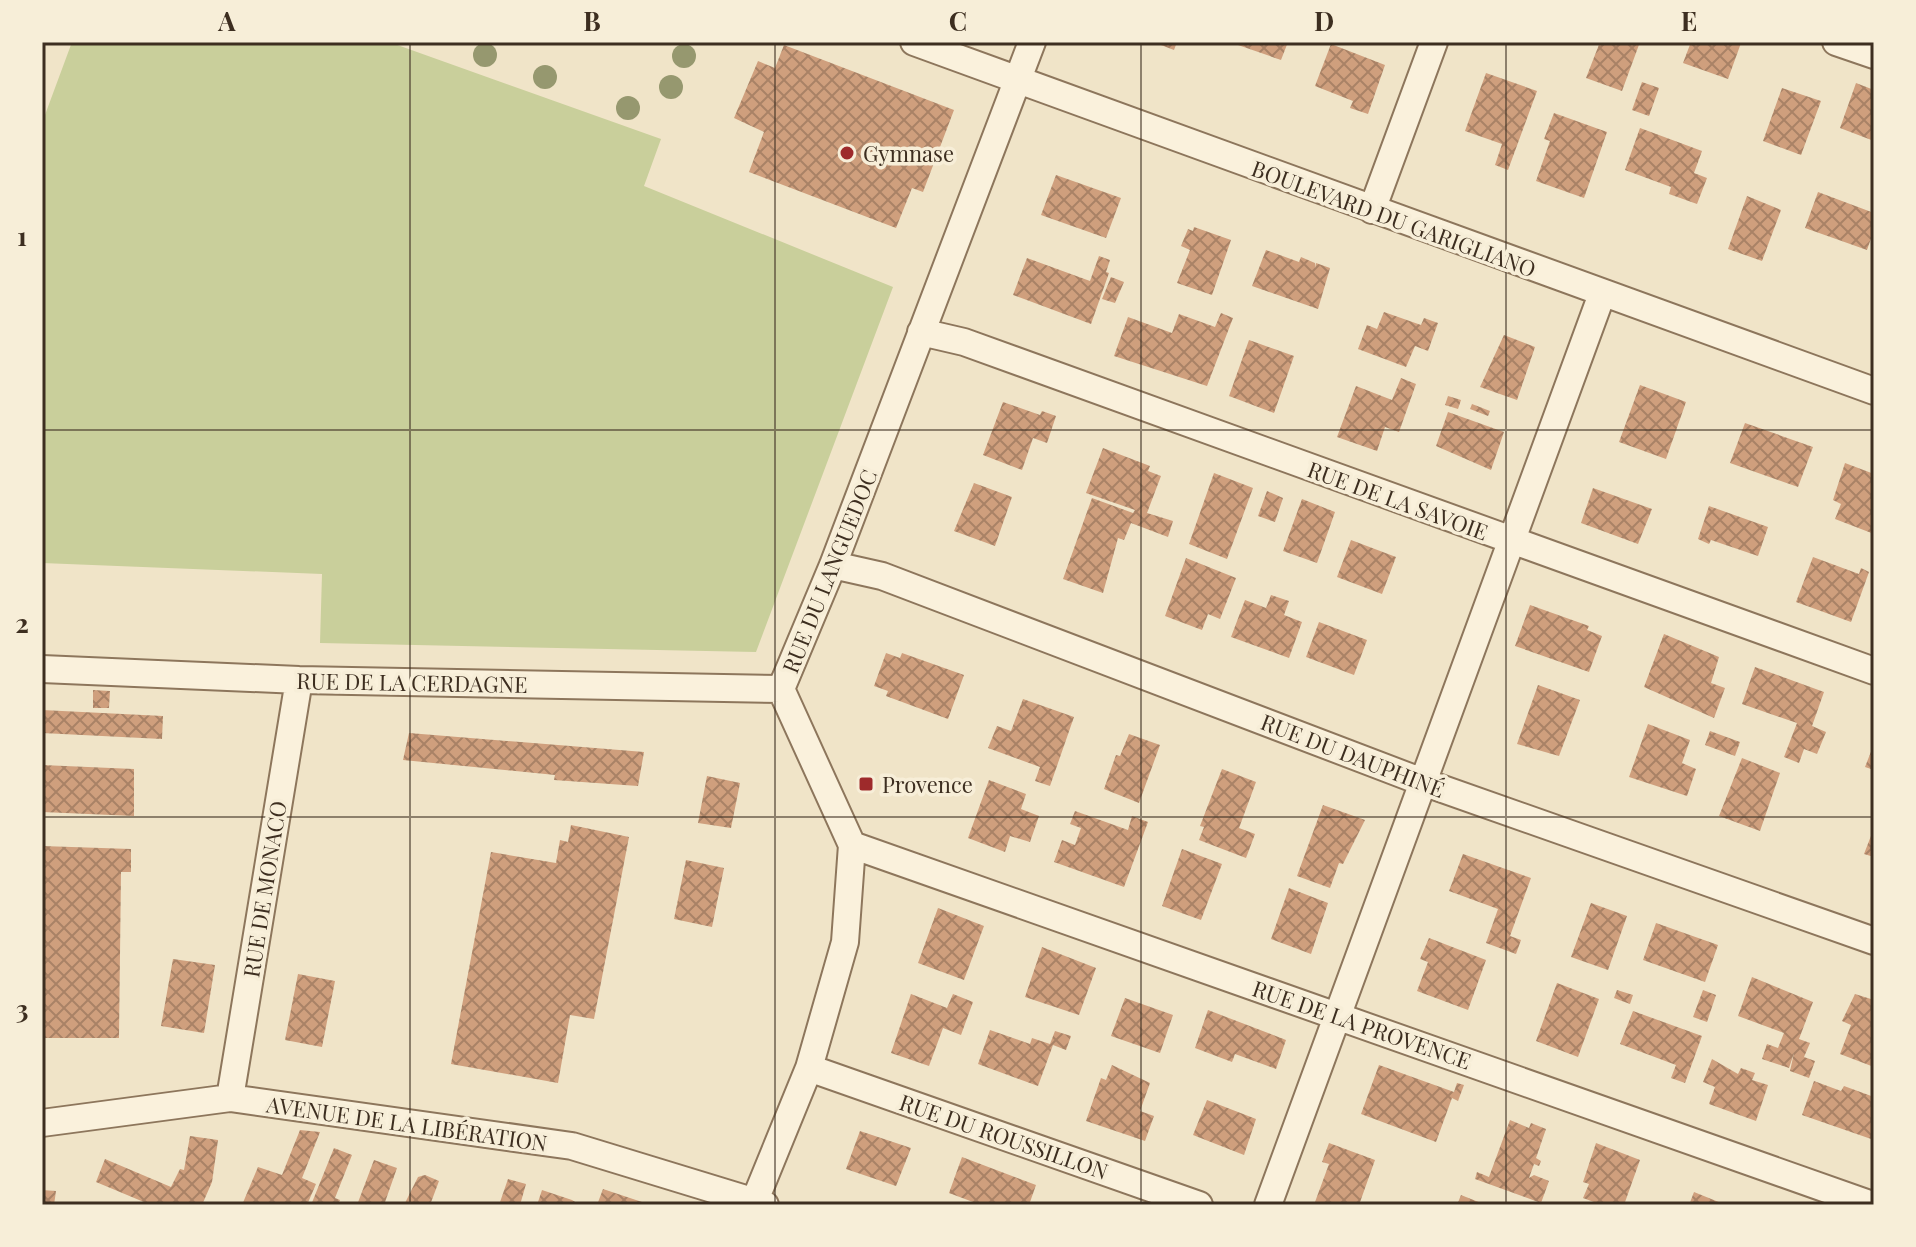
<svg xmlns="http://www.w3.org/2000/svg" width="1916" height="1247" viewBox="0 0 1916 1247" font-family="'Playfair Display',serif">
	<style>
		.green { fill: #c9cf9b }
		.building { fill: url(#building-cross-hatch) }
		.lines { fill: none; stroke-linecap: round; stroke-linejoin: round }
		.street-casing { stroke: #8d765c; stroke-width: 30 }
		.street { stroke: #faf1dc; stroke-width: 26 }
		.tree { fill: #96986f }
		.grid { fill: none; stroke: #3d2e20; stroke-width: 2; stroke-opacity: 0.55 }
		.poi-dot { fill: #9e2a2b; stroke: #f7eed8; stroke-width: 3 }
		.labels { text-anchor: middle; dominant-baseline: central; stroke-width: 7; stroke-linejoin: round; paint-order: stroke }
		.poi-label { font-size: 22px; fill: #3d2e20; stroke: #f7eed8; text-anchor: start }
		.street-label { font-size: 22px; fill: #3d2e20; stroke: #f7eed8 }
		.neatline { fill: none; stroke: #3d2e20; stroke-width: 3 }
		.grid-label { font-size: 26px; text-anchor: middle; font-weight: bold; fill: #3d2e20 }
	</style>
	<defs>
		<pattern id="building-cross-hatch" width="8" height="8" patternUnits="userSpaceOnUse" patternTransform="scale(2)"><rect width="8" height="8" fill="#cf9f7d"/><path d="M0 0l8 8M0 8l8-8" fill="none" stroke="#a98266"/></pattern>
	</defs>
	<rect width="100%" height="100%" fill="#f0e4c8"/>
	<path class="green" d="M72 42H389L661 139 644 186 893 287 756 652 320 643 322 574 42 563V123Z"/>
	<path class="building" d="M1153 42H1177L1174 50Z
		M1239 42H1288L1281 60 1238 45Z
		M1600 42H1640L1622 91 1586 78Z
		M1691 42 1741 43 1728 79 1683 63Z
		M1331 44 1385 65 1368 114 1350 108 1353 101 1315 86Z
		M784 45 954 110 923 192 912 188 896 228 749 172 764 132 734 118 758 61 775 68Z
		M1486 73 1537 91 1508 170 1495 165 1502 144 1465 131Z
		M1642 82 1659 88 1649 116 1632 110Z
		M1856 83 1874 90V141L1840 128Z
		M1782 88 1821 101 1801 155 1763 141Z
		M1554 113 1607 132 1584 198 1536 181 1550 141 1544 139Z
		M1640 128 1702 151 1694 173 1707 178 1697 204 1669 194 1671 187 1625 170Z
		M1056 175 1121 198 1106 238 1041 215Z
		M1818 192 1874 213V230L1867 250 1805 228Z
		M1747 196 1781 210 1762 261 1728 249Z
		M1194 227 1231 240 1212 295 1177 283 1190 250 1181 246 1188 229 1193 231Z
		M1266 250 1299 262 1301 257 1315 263V268L1316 263 1330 268 1318 309 1252 286Z
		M1099 256 1110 260 1106 272 1109 273 1091 324 1013 295 1027 258 1090 281Z
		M1111 277 1124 282 1115 303 1102 299Z
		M1384 312 1421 325 1424 318 1438 323 1428 351 1415 346 1406 367 1358 349 1367 325 1377 329Z
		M1221 313 1233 318 1207 386 1114 356 1128 317 1172 333 1179 314 1215 327Z
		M1504 335 1535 347 1517 400 1480 387Z
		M1249 340 1294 356 1274 413 1229 396Z
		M1401 378 1416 384 1399 432 1385 427 1377 451 1337 437 1356 386 1392 400Z
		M1640 385 1686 402 1666 459 1619 442Z
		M1448 396 1461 400 1458 409 1445 405Z
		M1003 402 1040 415 1042 411 1056 416 1047 443 1033 438 1022 470 983 455Z
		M1472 404 1490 411 1488 416 1470 409Z
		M1448 412 1504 432 1491 470 1436 446Z
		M1745 423 1813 447 1798 487 1730 463Z
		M1103 448 1150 466 1148 471 1161 476 1147 513 1173 521 1168 537 1131 523 1124 540 1118 538 1103 593 1063 579 1092 498 1133 513 1135 510 1086 493Z
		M1845 463 1874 474V534L1835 519 1841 504 1833 500Z
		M1214 473 1253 488 1227 559 1189 544Z
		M974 483 1012 497 995 546 954 531Z
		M1593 488 1652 509 1638 544 1581 523Z
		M1267 491 1283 498 1275 522 1258 516Z
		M1302 499 1335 512 1317 563 1283 551Z
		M1709 506 1768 527 1758 556 1711 540 1709 544 1698 539Z
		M1351 540 1396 557 1382 594 1337 577Z
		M1813 557 1859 574 1861 568 1869 572 1851 622 1796 602Z
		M1186 558 1236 578 1220 619 1208 614 1202 630 1165 616Z
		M1271 595 1289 601 1284 615 1302 622 1289 658 1231 637 1245 600 1266 608Z
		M1530 605 1589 626 1587 630 1602 636 1589 672 1515 646Z
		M1319 622 1367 640 1354 675 1306 657Z
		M1664 634 1719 657 1711 683 1725 688 1714 718 1644 687Z
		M886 653 900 658 902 653 964 675 948 719 886 696 888 691 874 686Z
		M1755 667 1824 692 1812 726 1826 732 1817 754 1804 749 1799 763 1784 757 1797 723 1742 704Z
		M1538 685 1580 700 1559 756 1517 744Z
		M93 690 110 691 109 708H93Z
		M1023 699 1074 717 1050 786 1035 781 1040 767 988 748 997 726 1011 731Z
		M42 710 163 716 162 739 42 733Z
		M1648 724 1690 740 1682 763 1696 769 1687 796 1629 777Z
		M1710 731 1740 742 1735 756 1705 745Z
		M409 733 558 745 644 752 638 786 554 780 555 775 403 760Z
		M1129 734 1160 745 1139 803 1104 789 1116 755 1120 756Z
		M1874 744V770L1865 767Z
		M1742 758 1780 773 1760 831 1719 816Z
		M42 765 134 769V816L42 812Z
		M1222 769 1256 782 1239 828 1255 834 1246 858 1199 840 1204 827 1200 826Z
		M707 776 740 783 731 828 698 823Z
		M989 780 1026 794 1021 809 1039 816 1030 842 1010 836 1005 852 968 838Z
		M1323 805 1365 820 1343 864 1339 863 1330 888 1297 876Z
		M1075 811 1128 830 1132 816 1148 822 1124 887 1054 862 1062 840 1075 845 1081 828 1070 824Z
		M571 825 629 837 594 1019 570 1015 558 1083 451 1064 491 852 556 863 560 840 568 842Z
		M1874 828V857L1864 854Z
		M42 846 131 849V872H121L119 1038H42Z
		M1182 849 1222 864 1201 920 1162 906Z
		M1463 854 1531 878 1510 936 1521 940 1516 954 1486 943 1498 909 1449 891Z
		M686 860 724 868 712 927 674 919Z
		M1289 888 1328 903 1311 954 1271 939Z
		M1591 903 1627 916 1608 970 1571 957Z
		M938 908 984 926 964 980 918 963Z
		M1656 923 1718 945 1705 982 1643 960Z
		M1429 938 1486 960 1468 1010 1417 991 1428 962 1420 959Z
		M1042 947 1096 968 1079 1015 1025 997Z
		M173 959 215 965 204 1033 161 1026Z
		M298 974 335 981 322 1047 285 1040Z
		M1752 977 1813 1002 1799 1039 1810 1043 1804 1057 1815 1061 1809 1078 1790 1071 1794 1053 1789 1068 1762 1059 1767 1044 1778 1048 1784 1033 1738 1016Z
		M1557 983 1599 999 1578 1057 1536 1041Z
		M1617 990 1633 995 1630 1004 1614 998Z
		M1703 990 1716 995 1707 1022 1693 1017Z
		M911 994 947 1008 953 994 973 1002 961 1035 943 1028 929 1066 891 1053Z
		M1855 994 1874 1000V1067L1840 1054 1851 1025 1842 1021Z
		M1125 998 1173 1015 1160 1053 1111 1036Z
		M1208 1010 1286 1040 1276 1069 1235 1054 1232 1062 1195 1048Z
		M1633 1011 1702 1036 1685 1083 1671 1078 1676 1065 1620 1044Z
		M990 1030 1030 1044 1032 1038 1050 1044 1055 1031 1071 1036 1066 1050 1053 1045 1038 1086 978 1064Z
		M1712 1059 1738 1074 1741 1068 1755 1073 1752 1080 1768 1085 1756 1121 1709 1104 1715 1087 1703 1082Z
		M1112 1065 1150 1083 1140 1111 1154 1116 1145 1141 1086 1121 1101 1078 1106 1080Z
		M1379 1065 1454 1092 1457 1083 1464 1085 1458 1101 1452 1098 1436 1142 1361 1114Z
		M1814 1081 1841 1091 1844 1086 1874 1097V1140L1802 1115Z
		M1207 1100 1256 1119 1244 1155 1193 1135Z
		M1510 1120 1529 1128 1531 1123 1546 1129 1536 1158 1541 1161 1539 1166 1534 1164 1529 1178 1534 1175 1549 1181 1541 1203 1475 1179 1477 1172 1489 1177Z
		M300 1130 320 1132 302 1178 316 1184 307 1205H242L258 1167 282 1175Z
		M860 1131 911 1148 896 1186 846 1169Z
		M190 1136 218 1140 212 1182 202 1205H151L96 1182 105 1159 171 1187 180 1169 184 1170Z
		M1329 1143 1375 1160 1359 1205 1315 1202 1329 1164 1322 1162Z
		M1596 1143 1640 1160 1624 1205H1602L1583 1198 1589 1184 1583 1182Z
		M334 1148 352 1155 335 1198 340 1200 338 1205H311Z
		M962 1157 1036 1185 1029 1205H981L949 1193Z
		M374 1160 397 1168 384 1205H357Z
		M425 1175 439 1181 430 1205H404L418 1177Z
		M508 1179 526 1184 520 1205H499Z
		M603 1189 648 1204V1205H597Z
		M42 1190 56 1191 54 1205H42Z
		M542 1190 572 1200 580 1205H537Z
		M1694 1192 1726 1205H1689Z
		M1461 1195 1486 1205H1457Z"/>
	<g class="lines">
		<g class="street-casing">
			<path id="street" d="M914 42 1874 391
				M1836 42 1874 55
				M1372 210 1434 42
				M921 332 964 342 1874 671
				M833 565 882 576 1420 781 1874 941
				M42 669 299 680 781 689
				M852 845 1872 1205
				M809 1068 1199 1205
				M230 1098 299 680
				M42 1123 230 1098 572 1146 765 1205
				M753 1205 809 1068 845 942 852 845 781 689 833 565 1032 42
				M1268 1205 1602 294"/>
		</g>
		<use href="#street" class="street"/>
	</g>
	<g class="tree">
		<circle cx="485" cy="55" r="12"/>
		<circle cx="684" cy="56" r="12"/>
		<circle cx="545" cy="77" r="12"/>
		<circle cx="671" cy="87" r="12"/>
		<circle cx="628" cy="108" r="12"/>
	</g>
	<path class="grid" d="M410 42V1205M775 42V1205M1141 42V1205M1506 42V1205M42 430H1874M42 817H1874"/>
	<g class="poi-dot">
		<circle cx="847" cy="153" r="8"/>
		<rect x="858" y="776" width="16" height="16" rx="4"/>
	</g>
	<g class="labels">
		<g class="poi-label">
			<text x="863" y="153">Gymnase</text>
			<text x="882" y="784">Provence</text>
		</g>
		<g class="street-label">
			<text transform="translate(1394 218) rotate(20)">BOULEVARD DU GARIGLIANO</text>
			<text transform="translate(1398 500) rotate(20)">RUE DE LA SAVOIE</text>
			<text transform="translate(829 571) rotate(-68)">RUE DU LANGUEDOC</text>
			<text transform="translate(412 682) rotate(1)">RUE DE LA CERDAGNE</text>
			<text transform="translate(1353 755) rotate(21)">RUE DU DAUPHINÉ</text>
			<text transform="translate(264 889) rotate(-81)">RUE DE MONACO</text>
			<text transform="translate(1362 1024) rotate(19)">RUE DE LA PROVENCE</text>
			<text transform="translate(407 1123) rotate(8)">AVENUE DE LA LIBÉRATION</text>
			<text transform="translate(1004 1136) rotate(19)">RUE DU ROUSSILLON</text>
		</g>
	</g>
	<rect width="1916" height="1247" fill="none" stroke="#f7eed8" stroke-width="88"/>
	<rect x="44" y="44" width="1828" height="1159" class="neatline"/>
	<g class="grid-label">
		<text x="227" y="31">A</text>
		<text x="592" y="31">B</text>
		<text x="958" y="31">C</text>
		<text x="1324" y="31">D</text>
		<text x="1689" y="31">E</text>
		<text x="22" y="246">1</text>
		<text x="22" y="633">2</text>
		<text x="22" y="1019">3</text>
	</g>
</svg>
